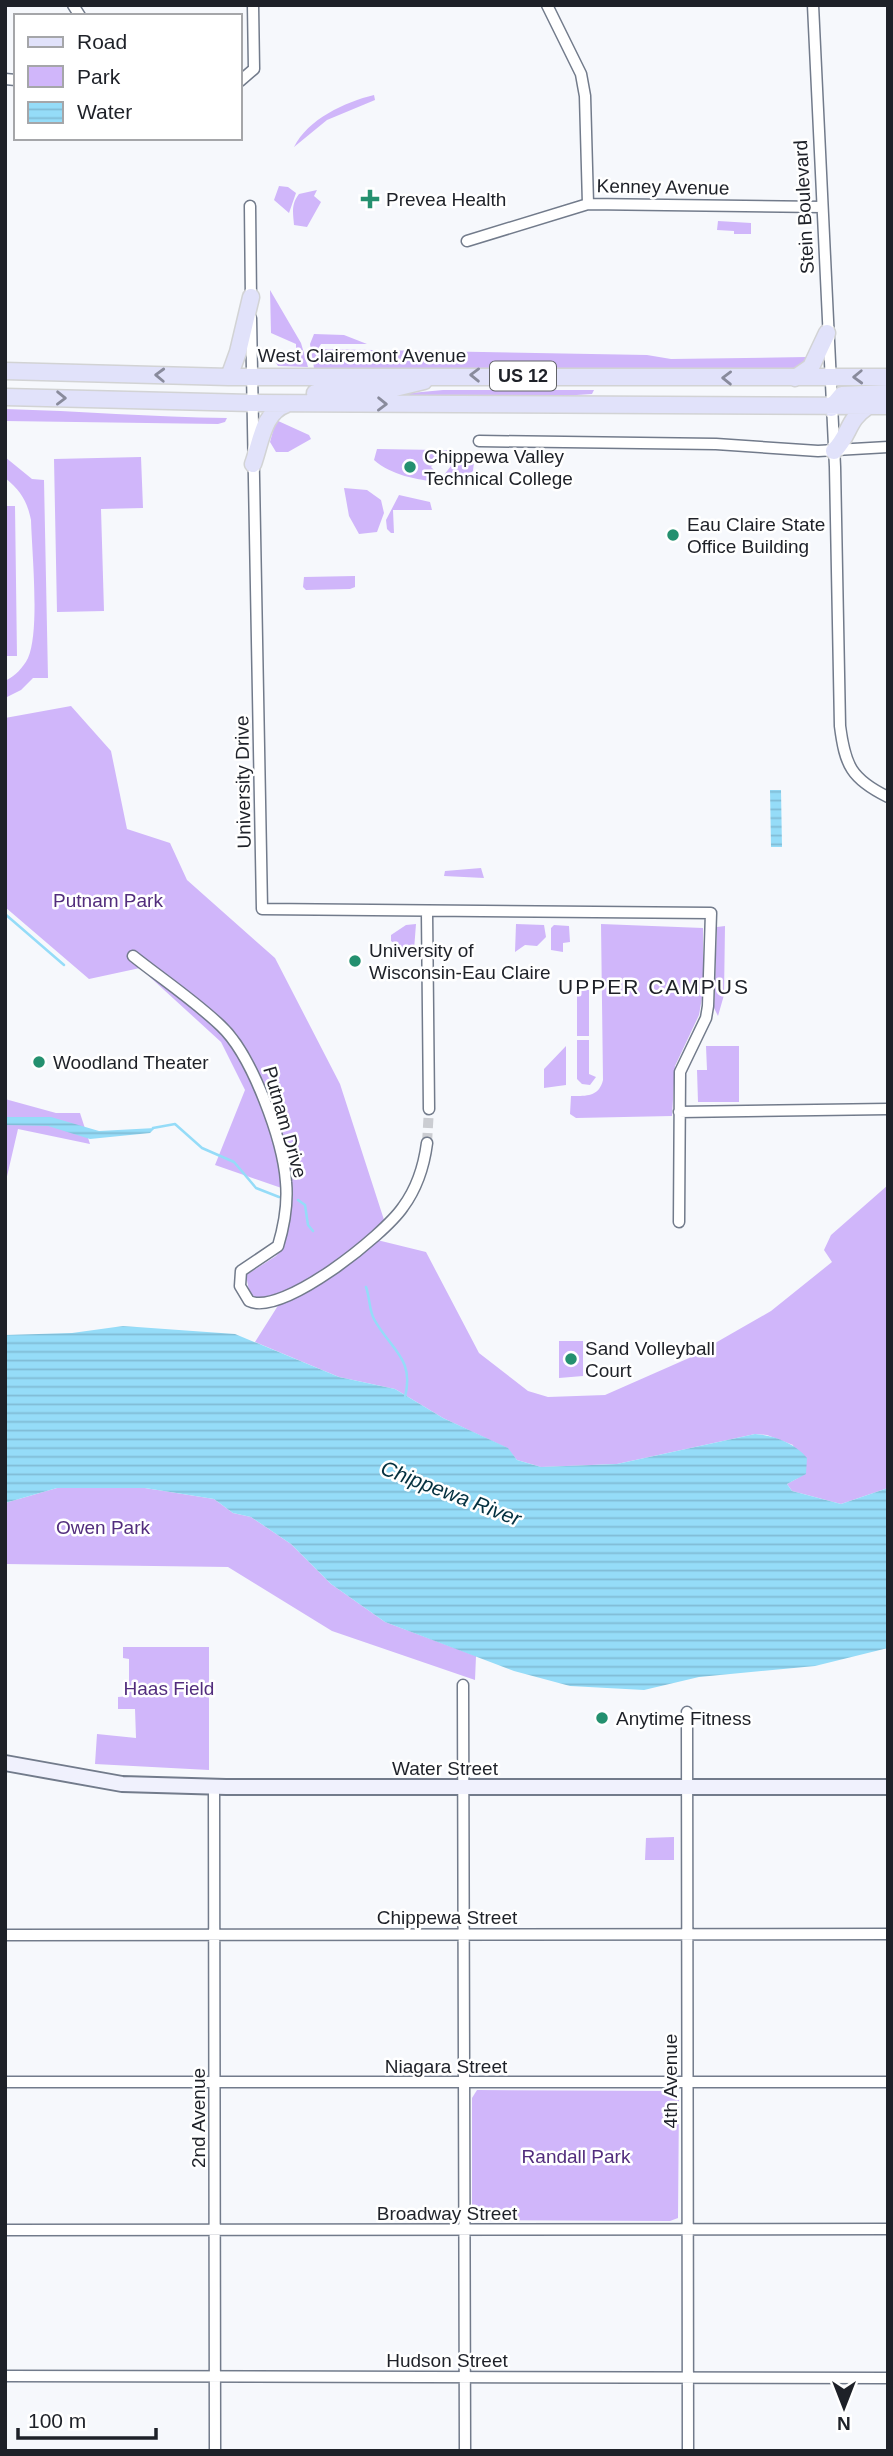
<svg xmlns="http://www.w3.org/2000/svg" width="893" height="2456" viewBox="0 0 893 2456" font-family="Arial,sans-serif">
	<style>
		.green { fill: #d0b6fa }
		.water { fill: url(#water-rules) }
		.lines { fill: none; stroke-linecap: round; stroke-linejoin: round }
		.stream { stroke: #95dcf8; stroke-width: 2.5 }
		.minor-tunnel { stroke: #cbcdd2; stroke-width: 10; stroke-dasharray: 10 5; stroke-linecap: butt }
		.minor-casing { stroke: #727b8b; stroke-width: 13 }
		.secondary-casing { stroke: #727b8b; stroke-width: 18 }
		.primary-casing { stroke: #d2d3d4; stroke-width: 19 }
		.minor { stroke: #fff; stroke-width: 10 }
		.secondary { stroke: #f0f1fd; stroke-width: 14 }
		.primary { stroke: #e1e2fa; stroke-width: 16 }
		.oneway { stroke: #898b9c }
		.poi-dot { fill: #24906f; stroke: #fff; stroke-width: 2.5 }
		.labels { text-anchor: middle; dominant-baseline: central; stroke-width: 5; stroke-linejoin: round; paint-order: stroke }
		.shield { fill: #fff; stroke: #626468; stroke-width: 2 }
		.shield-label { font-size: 18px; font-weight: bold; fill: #1e2128 }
		.street-label { font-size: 19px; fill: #1e2128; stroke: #fff }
		.poi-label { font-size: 19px; fill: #1e2128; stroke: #fff; text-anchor: start }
		.park-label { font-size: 19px; fill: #522d7d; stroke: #fff }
		.neighbourhood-label { font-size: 21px; letter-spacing: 2px; fill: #1e2128; stroke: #fff }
		.water-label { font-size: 21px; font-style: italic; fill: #043140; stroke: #fff }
	</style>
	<defs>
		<pattern id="water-rules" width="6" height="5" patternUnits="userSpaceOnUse" patternTransform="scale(1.75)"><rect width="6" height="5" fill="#95dcf8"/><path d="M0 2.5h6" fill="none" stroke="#80bcd5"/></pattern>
	</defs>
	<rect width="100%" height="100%" fill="#f6f8fc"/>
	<path class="green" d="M374 95 375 100 327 120 294 147C308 119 345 102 374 95Z
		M279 186 288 187 296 193 289 213 274 200Z
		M317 190 314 196 321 202 307 227 294 225C293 213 291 204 299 194Z
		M718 221 751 223V234H734V231L717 230Z
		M270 290 301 343 308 367 278 366 273 358 296 350V344L271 333Z
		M314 334 344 335 367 344H321L318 349 647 355 671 359 807 357 803 365 786 373 314 368 310 344Z
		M443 390H594L592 394 502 400 347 399Z
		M5 409C79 411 153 417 227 418L225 422 218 424 5 421Z
		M276 420 309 435 311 439 288 452H276L270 442Z
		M377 449 438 450 439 458 431 467 439 475V482C417 480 391 475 374 460Z
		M443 450 475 453 473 471 466 477 444 482V475L451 466 443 458Z
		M5 457 32 479 44 480 48 678H33L21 690 5 698V681C15 676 23 668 28 658 40 631 32 553 31 520 27 501 21 491 5 478Z
		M141 457 143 508 101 509 104 611 57 612 54 459Z
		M344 488 367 490 381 500 384 513 377 532 359 534 349 516Z
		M399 495 430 502 432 510H393L394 533H391L387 529 386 520Z
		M5 506H15L17 656H5Z
		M355 576V587L350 589 306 590 303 587 304 577Z
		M71 706 111 751 127 829 170 843 187 880 275 958 340 1084 386 1226 373 1239 426 1252 479 1353 528 1391 548 1397 605 1395 689 1358 771 1311 832 1262 824 1250 831 1235 888 1185V1488L841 1504 792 1491 787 1484 798 1478 793 1445 767 1435 755 1434 617 1464 541 1467 517 1460 507 1448 443 1418 395 1389 339 1377 255 1342 279 1304 277 1294 262 1299 250 1296 246 1275 276 1256 284 1247 293 1192 215 1165 245 1090 221 1042 140 968 89 979 5 907V718Z
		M481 868 484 878 444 876 445 871Z
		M416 924 414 950 400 948 391 941V935L406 925Z
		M516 924 544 925 546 937 537 946 525 945 515 952Z
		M601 924 703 928V992L699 1015 675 1066 672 1116 576 1118 570 1114 571 1096C586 1096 599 1097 603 1080Z
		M554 925 569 926 570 942 563 943V952L551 950V928Z
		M725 926 724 995 718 1016 714 1008 717 927Z
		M577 990H589V1036H577Z
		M577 1040H589V1074L596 1077 590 1085 582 1084 577 1079Z
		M566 1046V1085L544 1088V1069Z
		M706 1046H739V1102H698L697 1070H707Z
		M5 1099 56 1113H80L90 1144 18 1129 5 1185Z
		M559 1341H583V1376L559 1378Z
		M57 1488H145L214 1499 233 1513 251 1517 291 1544 331 1584 385 1622 476 1656 475 1680 332 1631 228 1567 5 1564V1503Z
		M123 1647H209V1770L95 1764 97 1734 136 1738 135 1709H118V1697L129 1696V1659L123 1658Z
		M674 1837V1860H645L646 1838Z
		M477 2090 675 2091 679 2099 678 2218 670 2221 475 2220 472 2212V2098Z"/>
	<path class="water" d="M770 790H781L782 847H771Z
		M5 1117H51L99 1131 155 1128 150 1133 90 1139 48 1126 5 1125Z
		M123 1326 235 1334 339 1377 395 1389 443 1418 508 1448 517 1460 541 1467 617 1464 755 1434C773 1435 795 1443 807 1458L806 1474 787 1484 792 1491 841 1504 888 1488V1648L815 1666 699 1677 644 1690 570 1686 514 1671 385 1622 331 1584 291 1544 251 1517 233 1513 214 1499 145 1488H57L5 1503V1335L72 1333Z"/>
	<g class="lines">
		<path class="stream" d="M5 914 64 965
			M153 1128 175 1124 202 1148 234 1162 256 1188 279 1197
			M298 1200 305 1205 308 1225 313 1231
			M366 1287C370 1298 369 1310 374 1319 390 1349 415 1358 405 1397"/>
		<path class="minor-tunnel" d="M427 1143 429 1109"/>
		<g class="minor-casing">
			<path id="minor" d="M73 5 80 16
				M547 5 581 74 585 96 588 204
				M813 5 835 467 840 726C845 765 851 779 888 797
				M5 79 16 80
				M240 81 254 69 253 5
				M250 206 251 300
				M467 241 588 204 822 207
				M251 318 262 909 711 913 708 1006 706 1018 680 1072 679 1222
				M479 441 716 444 818 451 888 447
				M427 912 429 1109
				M133 956C162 979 195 1001 221 1026 252 1055 283 1140 286 1182 288 1203 284 1226 278 1246L241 1271 240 1286 249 1301C282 1317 384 1235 403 1207 417 1188 424 1166 427 1143
				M679 1112 888 1109
				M463 1685 465 2451
				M687 1712 688 2451
				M214 1786 215 2451
				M5 1935 888 1934
				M5 2082H888
				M5 2230 888 2229
				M5 2376 888 2378"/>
		</g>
		<g class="secondary-casing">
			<path id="secondary" d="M5 1763 122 1784 226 1787H888"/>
		</g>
		<g class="primary-casing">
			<path id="primary" d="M5 371 229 377H888
				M229 377 238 352 251 297
				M795 378 811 367 827 333
				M315 393 395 388 424 381
				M5 397 252 403 888 406
				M831 408 842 395 888 393
				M834 451C850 435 847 420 867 407
				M253 464C261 442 263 412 287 404"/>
		</g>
		<use href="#minor" class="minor"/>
		<use href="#secondary" class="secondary"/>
		<use href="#primary" class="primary"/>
	</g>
	<defs><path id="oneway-chevron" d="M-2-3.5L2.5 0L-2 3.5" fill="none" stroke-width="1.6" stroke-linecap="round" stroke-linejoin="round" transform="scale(1.75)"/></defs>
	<g class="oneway">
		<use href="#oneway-chevron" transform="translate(160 375) rotate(-178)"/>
		<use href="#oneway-chevron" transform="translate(475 375) rotate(-179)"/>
		<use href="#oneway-chevron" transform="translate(858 377) rotate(178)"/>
		<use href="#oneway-chevron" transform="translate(727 378) rotate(-179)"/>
		<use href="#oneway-chevron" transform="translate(61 398) rotate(1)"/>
		<use href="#oneway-chevron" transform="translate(382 404) rotate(1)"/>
	</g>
	<g class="poi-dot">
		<path d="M366.5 188.5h7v7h7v7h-7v7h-7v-7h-7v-7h7z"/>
		<circle cx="410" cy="467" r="7"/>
		<circle cx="673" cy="535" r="7"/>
		<circle cx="355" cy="961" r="7"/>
		<circle cx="39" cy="1062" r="7"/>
		<circle cx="571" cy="1359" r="7"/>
		<circle cx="602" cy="1718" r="7"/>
	</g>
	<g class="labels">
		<rect class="shield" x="490" y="361.5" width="66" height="29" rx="5"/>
		<g class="shield-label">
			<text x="523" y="376">US 12</text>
		</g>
		<g class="street-label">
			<text transform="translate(663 187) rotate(1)">Kenney Avenue</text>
			<text transform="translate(804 207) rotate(-93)">Stein Boulevard</text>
			<text x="362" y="355">West Clairemont Avenue</text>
			<text transform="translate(243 782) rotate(-91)">University Drive</text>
			<text transform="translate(285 1122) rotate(74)">Putnam Drive</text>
			<text x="445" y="1768">Water Street</text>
			<text x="447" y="1917">Chippewa Street</text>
			<text x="446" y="2066">Niagara Street</text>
			<text transform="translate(670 2081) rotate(-90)">4th Avenue</text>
			<text transform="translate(198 2118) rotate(-90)">2nd Avenue</text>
			<text x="447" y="2213">Broadway Street</text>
			<text x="447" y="2360">Hudson Street</text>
		</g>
		<g class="poi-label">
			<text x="386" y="199">Prevea Health</text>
			<text x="424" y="456">Chippewa Valley<tspan x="424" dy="22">Technical College</tspan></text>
			<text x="687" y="524">Eau Claire State<tspan x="687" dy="22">Office Building</tspan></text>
			<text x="369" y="950">University of<tspan x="369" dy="22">Wisconsin-Eau Claire</tspan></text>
			<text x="53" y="1062">Woodland Theater</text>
			<text x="585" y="1348">Sand Volleyball<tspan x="585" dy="22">Court</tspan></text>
			<text x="616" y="1718">Anytime Fitness</text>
		</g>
		<g class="park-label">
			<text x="108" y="900">Putnam Park</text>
			<text x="103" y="1527">Owen Park</text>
			<text x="169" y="1688">Haas Field</text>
			<text x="576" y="2156">Randall Park</text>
		</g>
		<g class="neighbourhood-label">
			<text x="654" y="986">UPPER CAMPUS</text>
		</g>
		<g class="water-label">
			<text transform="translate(451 1493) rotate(21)">Chippewa River</text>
		</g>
	</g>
	<rect width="893" height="2456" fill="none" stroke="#1e2128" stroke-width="14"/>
	<rect x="14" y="14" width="228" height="126" fill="#ffffff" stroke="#a5a6a9" stroke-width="2"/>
	<rect x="28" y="37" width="35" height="10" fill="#e1e2fa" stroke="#a5a6a9" stroke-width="2"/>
	<text x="77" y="49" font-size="21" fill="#1e2128">Road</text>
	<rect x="28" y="66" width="35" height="21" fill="#d0b6fa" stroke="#a5a6a9" stroke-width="2"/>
	<text x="77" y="84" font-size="21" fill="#1e2128">Park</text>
	<rect x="28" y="102" width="35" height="21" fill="url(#water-rules)" stroke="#a5a6a9" stroke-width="2"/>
	<text x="77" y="119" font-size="21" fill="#1e2128">Water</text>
	<g transform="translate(844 2407) rotate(180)" stroke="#ffffff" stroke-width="5" paint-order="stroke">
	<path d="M0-5L12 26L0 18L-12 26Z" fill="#1e2128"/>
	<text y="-10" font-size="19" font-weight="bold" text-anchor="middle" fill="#1e2128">N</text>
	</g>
	<path d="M18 2428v10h138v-10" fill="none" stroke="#1e2128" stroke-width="3.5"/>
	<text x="28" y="2428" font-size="21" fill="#1e2128" stroke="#ffffff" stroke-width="5" paint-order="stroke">100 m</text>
</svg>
